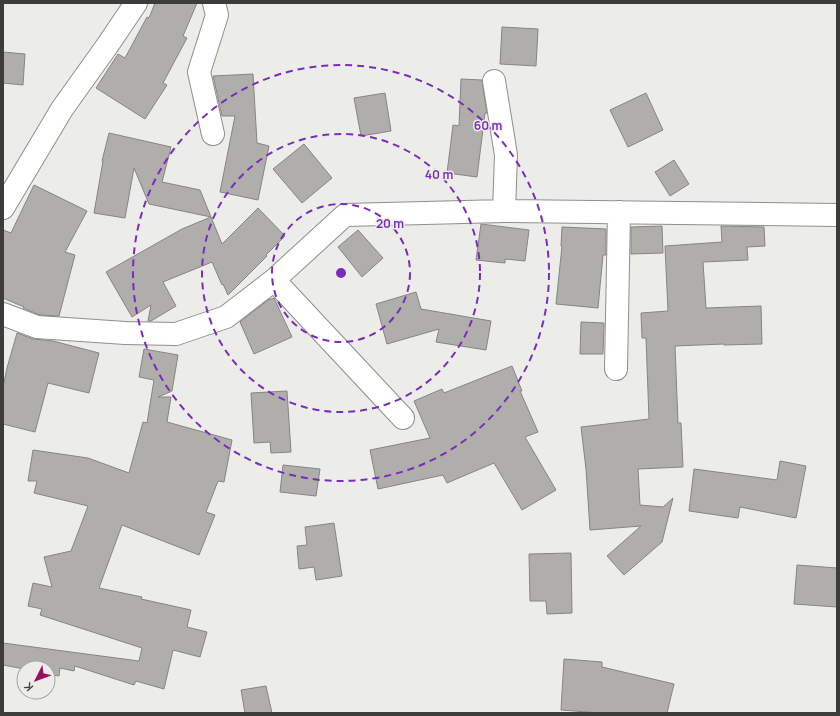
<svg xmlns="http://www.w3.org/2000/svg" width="840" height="716" viewBox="0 0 840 716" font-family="Manrope,sans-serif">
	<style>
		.building { fill: #b0aeab; stroke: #868582 }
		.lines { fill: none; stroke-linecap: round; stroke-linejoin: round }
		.minor-casing { stroke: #8f8f8c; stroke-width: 24 }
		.minor { stroke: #fff; stroke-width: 22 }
		.ring { fill: none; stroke: #7b2cbf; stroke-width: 2; stroke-dasharray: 7 5 }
		.centre { fill: #7b2cbf; stroke: #ecece9; stroke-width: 2 }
		.ring-label { font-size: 12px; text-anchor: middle; font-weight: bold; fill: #7b2cbf; stroke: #ecece9; stroke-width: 3; stroke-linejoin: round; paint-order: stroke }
	</style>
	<rect width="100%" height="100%" fill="#ecece9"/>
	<path class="building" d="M155 3H197L183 36 187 38 163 83 167 85 145 119 96 88 118 54 125 58 147 17 149 18Z
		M502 27 538 29 536 66 500 64Z
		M3 52 25 54 23 85 3 83Z
		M253 74 257 143 269 146 258 200 220 192 235 116H222L213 76Z
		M461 79 482 80 487 113H485L477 177 447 173 453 125 459 126Z
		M385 93 391 131 361 136 354 98Z
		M646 93 663 130 628 147 610 110Z
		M109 133 171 147 162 182 200 190 211 217 149 204 134 168 125 218 94 213 103 161H102Z
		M304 144 332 178 302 203 273 169Z
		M674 160 689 184 670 196 655 172Z
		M34 185 87 211 65 252 75 255 59 316 40 315 23 308 24 307 3 298V230L11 233Z
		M258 208 285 236 266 255 267 256 228 295 223 284 222 285 212 262 163 282 176 306 151 321H148L151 305 132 317 106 272 182 229 211 217 222 244Z
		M481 224 529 230 525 261 505 259V263L476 260Z
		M662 226 663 253 631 254V227Z
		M721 226 764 227 765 246 747 247 748 260 703 262 706 308 761 306 762 344 724 345V344L675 346 678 423H681L683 467 638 469 640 505 663 507 673 498 662 542 624 575 607 556 641 526 590 530 586 469 581 427 649 419 646 338H642L641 313 668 311 665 246 722 242Z
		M562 227 606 229V255H603L598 308 556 304 562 246H561Z
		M358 230 383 258 362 277 338 247Z
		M416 292 421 309 491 321 486 350 436 342 439 329 387 344 376 304Z
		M274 298 292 337 254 354 240 322 268 300Z
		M581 322 604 323 603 354H580Z
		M17 333 33 339 53 341 99 353 89 393 48 383 35 432 3 424V387L7 368Z
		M144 349 178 355 172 391 158 397H171L167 422 232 440 224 482 218 481 206 512 215 515 199 555 122 525 99 588 142 597 141 599 191 610 187 627 207 632 200 657 173 650 164 689 136 681 134 685 75 666 74 671 60 668 59 676 48 674V668H24V669L3 665V643L139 661 142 648 40 615 42 609 28 606 33 583 52 587 44 557 71 551 88 506 34 493 37 481H28L33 450 88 458 129 473 143 422 147 423 154 380 139 377Z
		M512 366 522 391H520L538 432 525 437 556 490 522 510 494 463 447 483 443 475 378 489 370 450 430 438 414 401 442 389 444 393Z
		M287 391 291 452 271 453 270 442 254 443 251 393Z
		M780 461 806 466 796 518 740 507 738 518 689 511 694 469 777 480Z
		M283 465 320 469 316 496 280 492Z
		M334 523 342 576 316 580 314 567 299 569 297 546 307 545 305 527Z
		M571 553 572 613 547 614 546 601H530L529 554Z
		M797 565 837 568V607L794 604Z
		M564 659 602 662V667L674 684 667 713H600L561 710Z
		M266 686 272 713H245L241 690Z"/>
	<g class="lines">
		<g class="minor-casing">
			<path id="minor" d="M494 81 506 155 504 211
				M213 134 199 72 217 15 214 3
				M3 208 62 109 107 46 136 3
				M274 280 403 418
				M3 314 37 327 125 333 176 334 226 317 274 280 345 215 504 211 837 215
				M616 369 619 212"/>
		</g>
		<use href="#minor" class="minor"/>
	</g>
	<g class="ring">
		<circle cx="341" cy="273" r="69"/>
		<circle cx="341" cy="273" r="139"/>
		<circle cx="341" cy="273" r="208"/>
	</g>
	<circle cx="341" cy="273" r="6" class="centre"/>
	<g class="ring-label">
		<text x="488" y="130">60 m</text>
		<text x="439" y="179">40 m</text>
		<text x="390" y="228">20 m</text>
	</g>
	<rect width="840" height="716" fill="none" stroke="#3c3c3b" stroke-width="8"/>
	<g transform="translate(36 680) rotate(228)"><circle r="19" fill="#ecece9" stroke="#a6a6a3"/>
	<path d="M0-3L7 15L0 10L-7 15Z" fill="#9a0f5f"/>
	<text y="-6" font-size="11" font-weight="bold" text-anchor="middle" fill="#3c3c3b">K</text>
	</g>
</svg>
